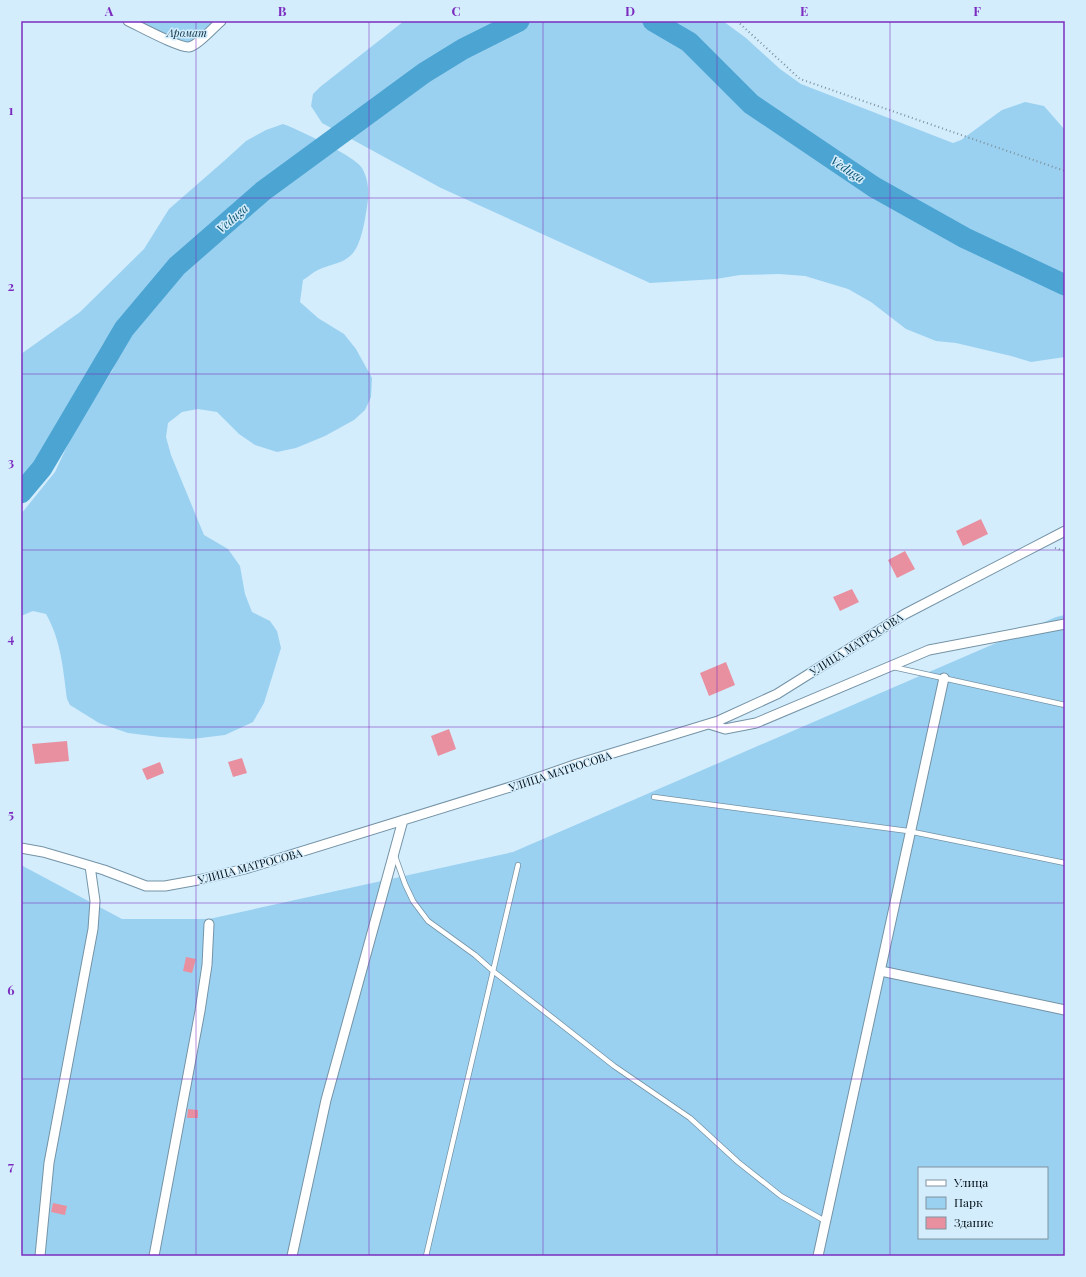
<svg xmlns="http://www.w3.org/2000/svg" width="1086" height="1277" viewBox="0 0 1086 1277" font-family="'Playfair Display',serif">
	<style>
		.green { fill: #9bd1f0; fill-rule: evenodd }
		.lines { fill: none; stroke-linecap: round; stroke-linejoin: round }
		.river { stroke: #4ba4d2; stroke-width: 21 }
		.building { fill: #e990a0 }
		.service-casing { stroke: #7493a6; stroke-width: 6 }
		.minor-casing { stroke: #7493a6; stroke-width: 11 }
		.path { stroke: #7d919d; stroke-width: 2; stroke-dasharray: 1 3; stroke-linecap: butt }
		.service { stroke: #fff; stroke-width: 4.5 }
		.minor { stroke: #fff; stroke-width: 9 }
		.grid { fill: none; stroke: #7b2cbf; stroke-width: 1; stroke-opacity: 0.55 }
		.labels { text-anchor: middle; dominant-baseline: central; stroke-width: 3; stroke-linejoin: round; paint-order: stroke }
		.park-label { font-size: 11px; font-style: italic; fill: #0b3346; stroke: #d3edfd }
		.street-label { font-size: 11px; fill: #040f15; stroke: #d3edfd }
		.water-label { font-size: 12px; font-style: italic; fill: #0c5473; stroke: #d3edfd }
		.neatline { fill: none; stroke: #7b2cbf; stroke-width: 1.5 }
		.grid-label { font-size: 13px; text-anchor: middle; font-weight: bold; fill: #7b2cbf }
	</style>
	<rect width="100%" height="100%" fill="#d3edfd"/>
	<path class="green" d="M134 21H216L191 46Z
		M404 21H723L746 38 780 69 801 84 953 143 961 140 1002 110 1025 102 1044 106 1065 130V357L1031 362 1011 356 956 343 936 341 906 329 871 302 848 289 805 276 779 274 740 275 716 279 650 283 441 188 322 123 311 106 313 94 320 87Z
		M283 124C299 130 355 156 362 168 370 182 369 197 366 213 364 225 361 243 353 253 344 264 330 264 318 270 313 272 308 277 303 280L300 302 318 318 344 334 356 349 372 378 371 397 365 410 354 420 325 436 296 448 277 452 255 445 239 434 217 412 198 409 182 412 168 423 166 437 171 455 204 535 228 549 240 566 245 594 252 612 270 621 277 631 281 648 264 703 253 722 225 735 192 739 160 737 128 733 99 723 70 705 67 699C63 669 61 640 46 614L33 611 21 616V514L55 472 75 429 112 371 126 340 118 330C98 341 95 364 85 383 68 413 49 442 31 472L21 482V354L80 312 144 249 169 209 224 161 246 141 266 130Z
		M1065 615V1256H21V865L122 919H209L513 852 1056 617ZM919 1168H1047V1238H919Z"/>
	<g class="lines">
		<path class="river" d="M653 21 689 42 751 104 874 187 965 238 1065 285
			M21 493 42 468 124 329 177 266 263 191 424 73 463 49 519 21"/>
	</g>
	<path class="building" d="M981 519 988 534 963 546 956 531Z
		M905 551 915 569 897 578 888 560Z
		M852 589 859 602 840 611 833 597Z
		M726 662 735 685 709 696 700 673Z
		M449 729 456 749 438 756 431 736Z
		M67 741 69 761 35 764 32 744Z
		M242 758 247 773 233 777 228 762Z
		M160 762 164 773 147 780 142 769Z
		M186 957 196 959 192 973 183 971Z
		M188 1109 198 1110V1118H187Z
		M53 1203 67 1206 65 1215 51 1212Z"/>
	<g class="lines">
		<g class="service-casing">
			<path id="service" d="M893 667 1065 705
				M654 797 908 831 1065 863
				M395 856 405 884 413 901 428 921 475 955 493 971 614 1066 690 1118 738 1162 781 1196 825 1221
				M426 1256 518 865"/>
		</g>
		<g class="minor-casing">
			<path id="minor" d="M128 21C139 26 179 48 189 47 197 46 214 27 221 21
				M709 724 725 729 756 723 929 650 1065 624
				M21 848 43 852 74 861 104 870 146 886H165L198 880 245 869 520 784 577 764 718 721 777 694 905 614 1065 531
				M881 971 1065 1010
				M40 1256 49 1163 93 929 95 901 90 866
				M154 1256 200 1011 207 965 209 924
				M292 1256 326 1100 403 820
				M818 1256 944 678"/>
		</g>
		<path class="path" d="M737 21 800 79 1065 171
			M1055 548 1065 551"/>
		<use href="#service" class="service"/>
		<use href="#minor" class="minor"/>
	</g>
	<path class="grid" d="M196 21V1256M369 21V1256M543 21V1256M717 21V1256M890 21V1256M21 198H1065M21 374H1065M21 550H1065M21 727H1065M21 903H1065M21 1079H1065"/>
	<g class="labels">
		<g class="park-label">
			<text x="187" y="32">Аромат</text>
		</g>
		<g class="street-label">
			<text transform="translate(856 644) rotate(-32)">УЛИЦА МАТРОСОВА</text>
			<text transform="translate(560 771) rotate(-18)">УЛИЦА МАТРОСОВА</text>
			<text transform="translate(250 866) rotate(-15)">УЛИЦА МАТРОСОВА</text>
		</g>
		<g class="water-label">
			<text transform="translate(848 169) rotate(34)">Veduga</text>
			<text transform="translate(232 218) rotate(-41)">Veduga</text>
		</g>
	</g>
	<rect width="1086" height="1277" fill="none" stroke="#d3edfd" stroke-width="44"/>
	<rect x="918" y="1167" width="130" height="72" fill="#d3edfd" stroke="#8094a0"/>
	<rect x="926" y="1180" width="20" height="6" fill="#ffffff" stroke="#8094a0"/>
	<text x="954" y="1187" font-size="12" fill="#040f15">Улица</text>
	<rect x="926" y="1197" width="20" height="12" fill="#9bd1f0" stroke="#8094a0"/>
	<text x="954" y="1207" font-size="12" fill="#040f15">Парк</text>
	<rect x="926" y="1217" width="20" height="12" fill="#e990a0" stroke="#8094a0"/>
	<text x="954" y="1227" font-size="12" fill="#040f15">Здание</text>
	<rect x="22" y="22" width="1042" height="1233" class="neatline"/>
	<g class="grid-label">
		<text x="109" y="16">A</text>
		<text x="282" y="16">B</text>
		<text x="456" y="16">C</text>
		<text x="630" y="16">D</text>
		<text x="804" y="16">E</text>
		<text x="977" y="16">F</text>
		<text x="11" y="115">1</text>
		<text x="11" y="291">2</text>
		<text x="11" y="467">3</text>
		<text x="11" y="643">4</text>
		<text x="11" y="819">5</text>
		<text x="11" y="995">6</text>
		<text x="11" y="1171">7</text>
	</g>
</svg>
